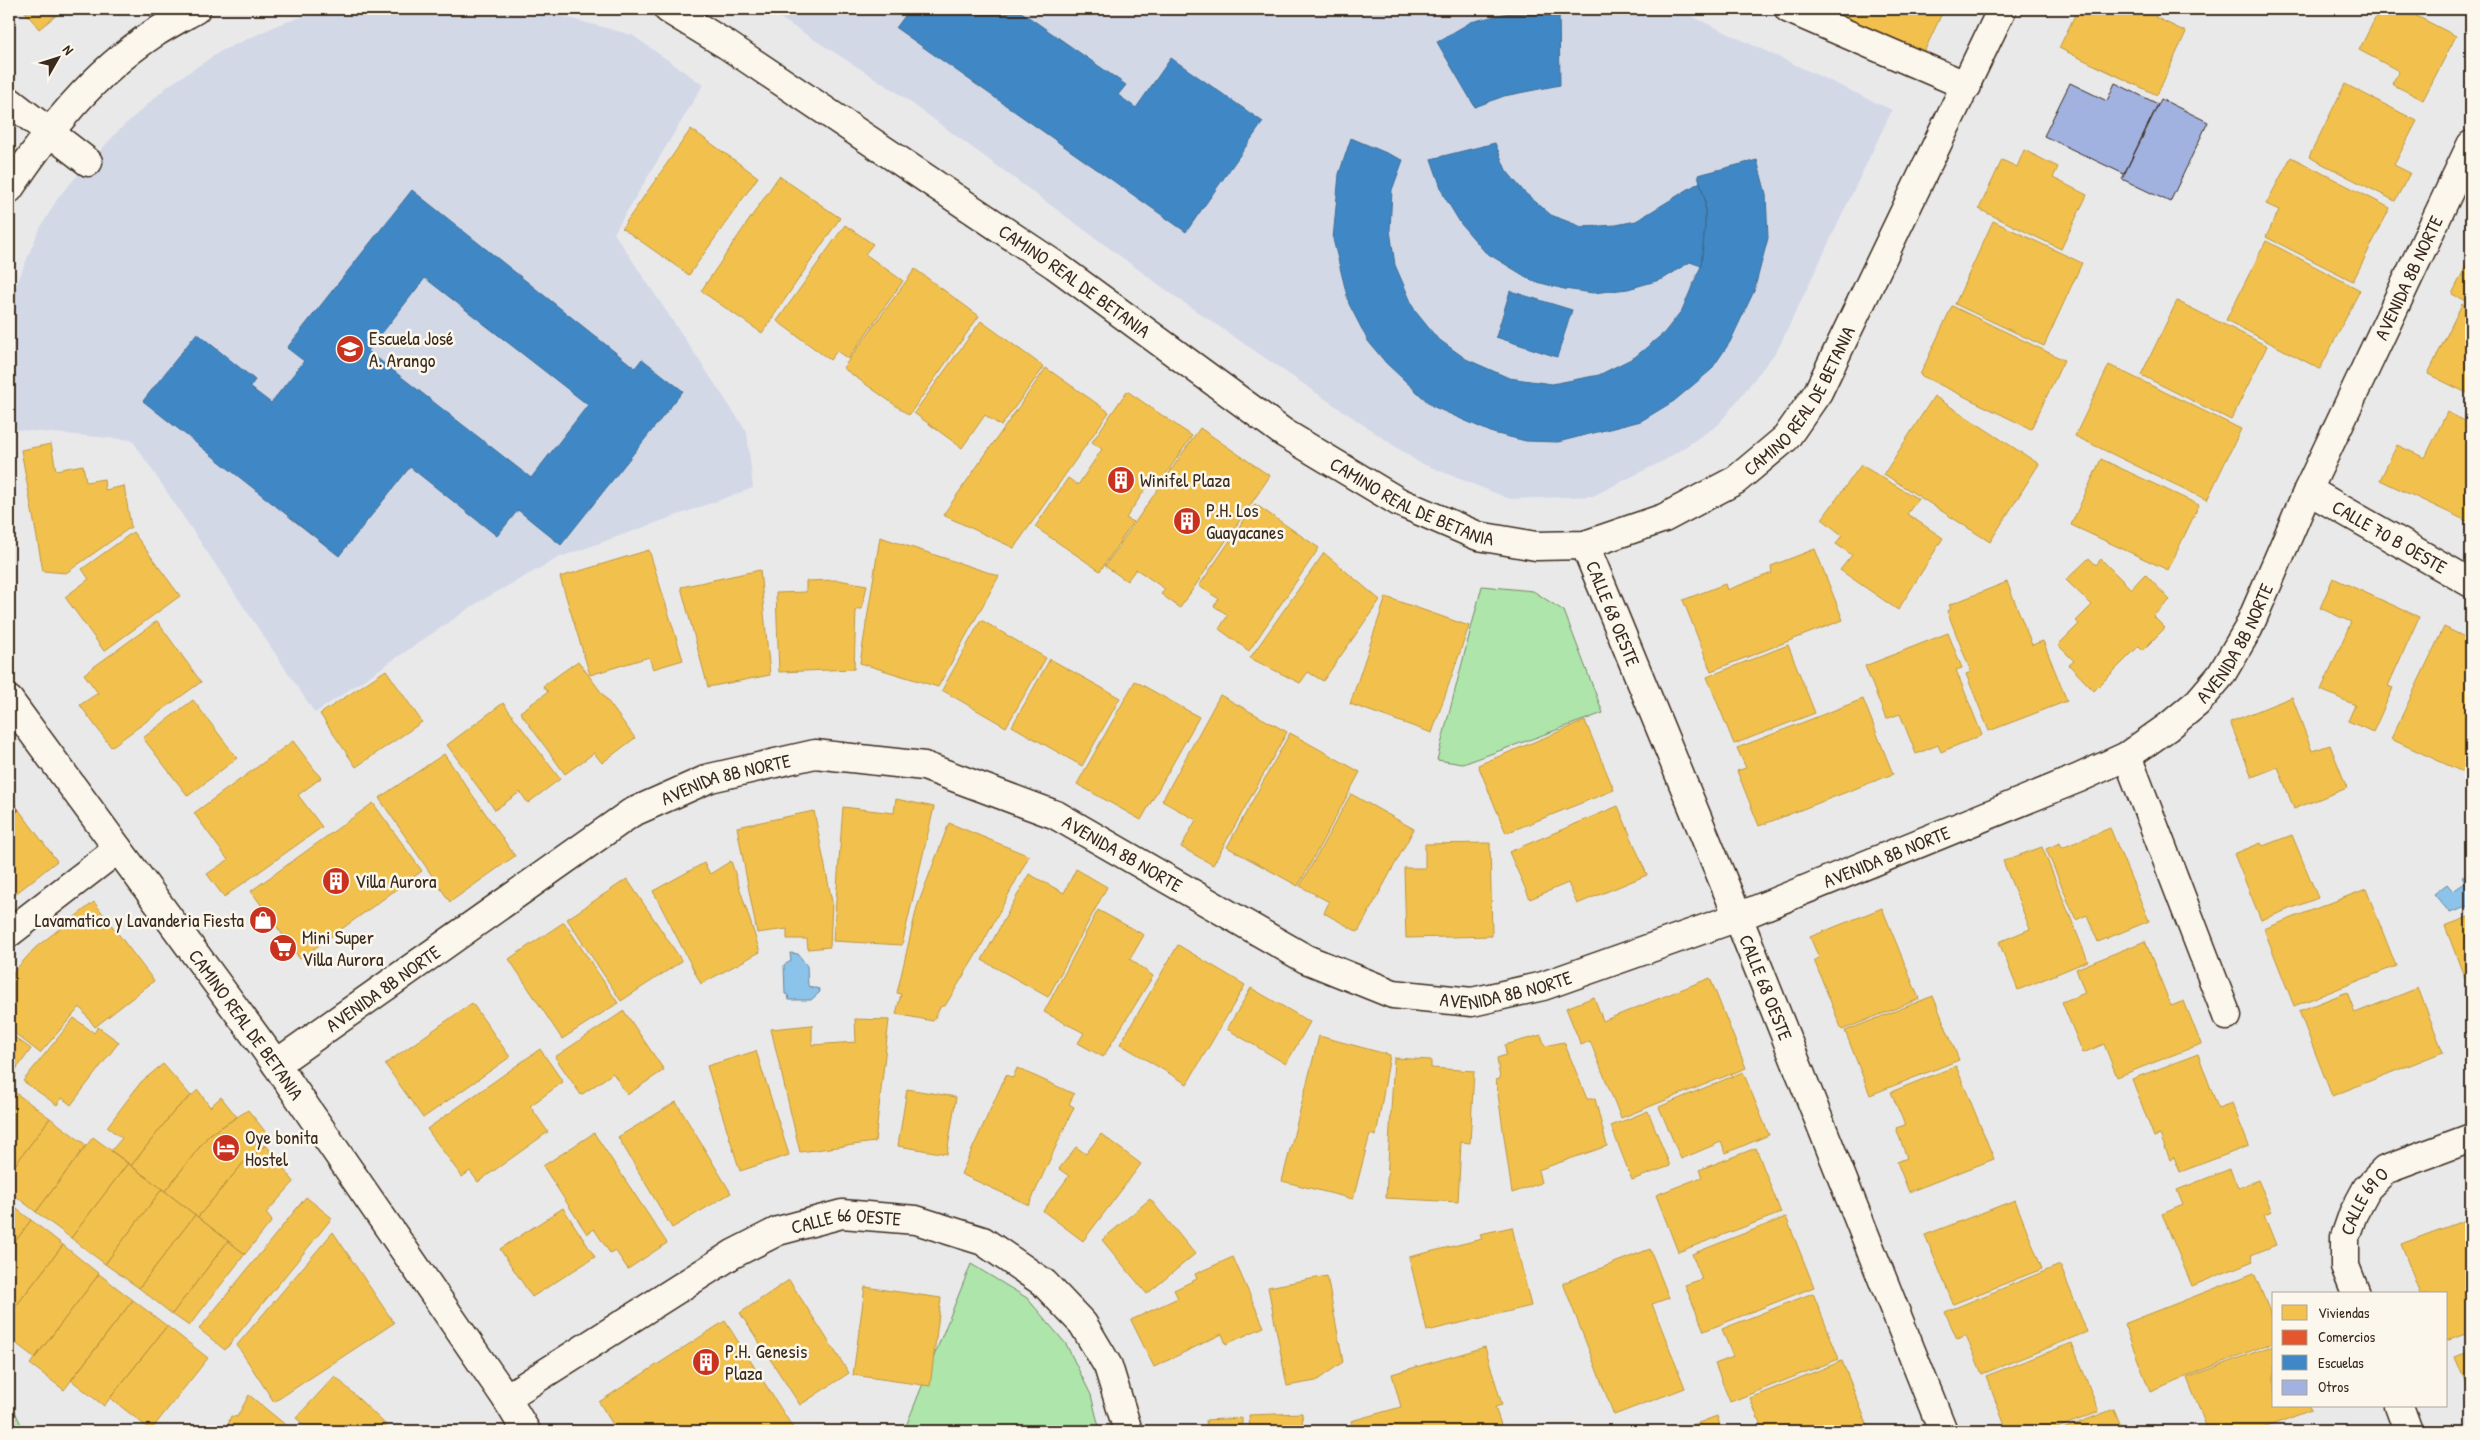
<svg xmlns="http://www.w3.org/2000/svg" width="2480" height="1440" viewBox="0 0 2480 1440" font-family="'Patrick Hand',sans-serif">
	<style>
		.built { fill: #d3d8e7 }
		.green { fill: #ade5aa; stroke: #748864 }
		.water { fill: #8cc3ea; stroke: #6c8698 }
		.homes { fill: #f2c14e; stroke: #bb9440 }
		.shops { fill: #e4572e; stroke: #b14a29 }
		.schools { fill: #3f88c5; stroke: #3e6c93; fill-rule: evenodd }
		.building { fill: #a1b2e1; stroke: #3b2a1e }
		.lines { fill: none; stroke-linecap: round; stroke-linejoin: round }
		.minor-casing { stroke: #3b2a1e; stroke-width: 31 }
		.tertiary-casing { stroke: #3b2a1e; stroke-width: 31 }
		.minor { stroke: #fbf7ec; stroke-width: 28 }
		.tertiary { stroke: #fbf7ec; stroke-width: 28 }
		.labels { text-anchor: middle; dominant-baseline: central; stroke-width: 5; stroke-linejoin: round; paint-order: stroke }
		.street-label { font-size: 19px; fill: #3b2a1e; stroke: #fbf7ec }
		.poi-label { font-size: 19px; fill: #3b2a1e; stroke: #fbf7ec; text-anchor: start }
	</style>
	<rect width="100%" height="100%" fill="#e9e9ea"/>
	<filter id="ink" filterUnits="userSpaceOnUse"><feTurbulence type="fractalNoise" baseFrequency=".02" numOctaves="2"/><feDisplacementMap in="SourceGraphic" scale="10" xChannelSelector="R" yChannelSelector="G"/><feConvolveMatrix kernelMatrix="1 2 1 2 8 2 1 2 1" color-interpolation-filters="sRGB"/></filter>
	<g filter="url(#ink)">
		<path class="built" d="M327 9 538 10 632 35 703 85 614 233 747 432 753 488 558 558 477 603 315 713 132 440 9 429V303L38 232 59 196 119 130 168 86 221 51 280 24Z
			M766 9H1676L1892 110 1778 349 1718 425 1665 460 1593 496 1510 499 1418 462 1180 300 895 91Z"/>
		<path class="green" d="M1482 586 1533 591 1564 611 1603 713 1463 764 1437 760Z
			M971 1264 1027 1298 1066 1344 1091 1395 1100 1431H974L973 1429 970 1431H904Z
			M9 1399 24 1431H9Z"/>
		<path class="water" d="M2471 875V905L2450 913 2434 894 2447 884 2453 891 2465 883 2462 877Z
			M790 953 798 954 807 966 808 986 819 989 820 992 811 1000H789L788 995 785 994 784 965 791 961Z"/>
		<path class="homes" d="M23 9H64L39 29Z
			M1828 9H1944L1923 54Z
			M2078 9H2159L2155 17 2186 32 2157 95 2059 48Z
			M2380 9H2403L2456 36 2423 100 2392 84 2399 71 2359 50Z
			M2345 84 2417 121 2394 165 2410 173 2395 201 2309 157Z
			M691 129 758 177 689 275 622 228Z
			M2024 150 2058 167 2053 178 2087 195 2061 249 1979 209 2002 160 2017 167Z
			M2291 157 2390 208 2353 281 2266 237 2279 210 2266 204Z
			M779 176 840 218 762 333 701 291Z
			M1993 221 2082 263 2044 346 1955 304Z
			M845 225 873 244 865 254 903 281 848 359 837 351 830 360 777 321Z
			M2266 241 2360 290 2320 369 2226 320Z
			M2471 256V304L2452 294Z
			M915 269 979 316 909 415 843 368Z
			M2177 301 2267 346 2231 420 2141 375Z
			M2462 304 2471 309V395L2428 374Z
			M1952 306 2064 360 2031 429 1920 375Z
			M981 321 1044 367 1001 426 985 415 962 448 914 413Z
			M2109 365 2241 429 2207 500 2075 436Z
			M1046 368 1109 412 1014 548 943 515Z
			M1127 391 1192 436 1157 487 1150 482 1126 518 1133 522 1100 571 1035 527 1068 478 1078 485 1102 449 1092 442Z
			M1934 396 2039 464 1990 542 1884 474Z
			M2447 412 2471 424V523L2380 480 2397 445 2425 458Z
			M1200 428 1270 476 1180 608 1161 594 1165 589 1136 569 1127 581 1105 566Z
			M51 444 56 470 83 465 86 482 104 479 105 490 124 486 131 527 66 573 43 571 21 450Z
			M2101 459 2199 505 2168 570 2071 525Z
			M1861 465 1918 499 1907 514 1943 538 1898 610 1840 570 1852 555 1836 544 1842 535 1822 519Z
			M1255 504 1319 548 1249 651 1219 629 1228 615 1214 606 1219 599 1199 586Z
			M133 532 180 596 104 651 65 597 89 579 82 569Z
			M880 537 999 576 938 687 860 663Z
			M1815 549 1843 620 1711 671 1683 600 1725 584 1727 590 1772 573 1771 566Z
			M649 550 683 660 653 669 649 657 590 675 560 577Z
			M1324 553 1380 600 1323 681 1308 672 1300 683 1250 658Z
			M2089 558 2096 565 2101 559 2131 589 2145 574 2170 600 2153 616 2165 628 2143 650 2139 646 2094 691 2069 665 2074 661 2058 645 2079 624 2076 621 2092 605 2066 580Z
			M760 570 770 675 708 687 681 587Z
			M2333 578 2419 617 2388 686 2393 688 2373 732 2348 721 2355 705 2321 690 2351 622 2320 608Z
			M838 580 867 585 862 609H856L854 669 779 672 776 593 806 592V581Z
			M2007 582 2032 645 2043 641 2067 701 1989 731 1966 674 1971 672 1947 611 1951 609 1949 605Z
			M1386 597 1469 626 1432 733 1350 704Z
			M981 620 1046 658 1006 727 942 690Z
			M157 621 201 682 111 747 80 705 98 693 84 674Z
			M2444 627 2471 640V764L2467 774 2391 739Z
			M1948 633 1962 668 1956 670 1982 735 1941 752 1938 745 1916 754 1900 714 1886 719 1865 666Z
			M1788 645 1815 713 1734 744 1707 677Z
			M1050 659 1120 698 1082 766 1012 726Z
			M578 661 635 738 602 763 594 753 565 774 520 712 548 692 543 686Z
			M386 670 422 722 356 767 320 714Z
			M1135 681 1199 717 1141 820 1077 784Z
			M1220 695 1287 732 1213 865 1181 847 1196 820 1162 801Z
			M2292 697 2312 751 2330 745 2347 788 2294 809 2278 767 2252 777 2230 722Z
			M1863 699 1893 774 1759 826 1737 771 1746 768 1737 748Z
			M193 700 237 758 188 796 143 738Z
			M503 703 560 779 528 803 520 792 495 810 447 745Z
			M1585 721 1614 790 1506 833 1478 765Z
			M1290 733 1360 772 1298 886 1227 847Z
			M293 741 321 778 298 795 322 827 224 897 207 874 228 860 194 813Z
			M444 754 515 856 450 902 379 798Z
			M1351 794 1414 829 1358 932 1324 913 1329 902 1300 886Z
			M896 799 934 807 902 945 833 941 843 807 894 813Z
			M373 803 422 871 300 959 251 891Z
			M1618 806 1647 875 1577 904 1568 883 1530 899 1509 852Z
			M19 810 57 861 14 895 9 887V818Z
			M814 811 832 902 830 947 808 949 807 939H787V929L757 933 737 827Z
			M949 823 1029 856 979 950 945 1006H941L933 1021 896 1014 901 994 897 993 917 907Z
			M2110 828 2149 921 2098 942 2087 915 2076 920 2046 849 2060 843 2062 848Z
			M2292 835 2318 898 2261 920 2234 854 2261 843 2263 846Z
			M1490 843 1492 936 1406 938 1404 868H1425V844Z
			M2042 847 2088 961 2018 990 1999 942 2030 929 2003 861Z
			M731 861 760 952 701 984 653 891 704 863 710 874Z
			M1076 869 1107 887 1048 997 982 960 1029 874 1064 893Z
			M627 879 682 961 621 1001 567 919Z
			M9 887 14 895 9 899Z
			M2366 889 2396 966 2294 1006 2264 929Z
			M94 902 154 981 95 1027 80 1007 40 1053 9 1029V977L35 948Z
			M1882 908 1919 999 1842 1030 1814 960 1819 958 1810 937Z
			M1098 910 1144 935 1130 959 1153 976 1103 1057 1078 1043 1084 1033 1044 1012Z
			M2471 916V995L2445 926Z
			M564 922 618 1003 562 1039 509 959Z
			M2145 941 2171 1006 2184 1001 2201 1044 2117 1077 2104 1044 2083 1053 2062 1002 2085 993 2076 969Z
			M1178 945 1245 985 1187 1084 1120 1044Z
			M1710 978 1746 1068 1621 1118 1590 1041 1581 1045 1566 1008 1594 997 1603 1021Z
			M1251 988 1310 1022 1286 1064 1227 1029Z
			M2418 988 2443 1052 2332 1096 2299 1011 2347 992 2355 1013Z
			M1933 996 1959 1060 1870 1095 1845 1031Z
			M472 1003 510 1057 423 1118 385 1064Z
			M624 1011 664 1070 627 1095 613 1073 581 1095 555 1057Z
			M74 1018 94 1033 98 1027 119 1042 71 1105 62 1098 57 1105 23 1081Z
			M855 1019 889 1020 875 1142 800 1152 771 1029 812 1025V1045L856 1042Z
			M9 1033 31 1049 18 1067 9 1061Z
			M1541 1035 1545 1046 1564 1042 1587 1099H1595L1607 1146 1538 1170 1541 1183 1512 1193 1496 1080 1500 1079 1497 1058 1506 1055 1505 1045Z
			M1319 1036 1390 1055 1376 1136 1370 1134 1353 1199 1282 1181Z
			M540 1049 563 1082 530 1106 548 1132 478 1182 470 1171 462 1177 427 1129Z
			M756 1051 789 1155 740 1171 707 1066Z
			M2198 1054 2218 1108 2232 1103 2249 1146 2180 1172 2174 1157 2170 1160 2160 1135 2154 1137 2132 1079Z
			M1394 1058 1431 1060V1068L1474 1071 1470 1143 1461 1142 1458 1202 1386 1198Z
			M9 1061 18 1067 9 1079Z
			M163 1064 191 1096 175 1110 131 1166 111 1151 122 1138 107 1127 141 1082Z
			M1956 1066 1994 1159 1909 1192 1897 1162 1907 1158 1896 1128 1905 1125 1891 1092Z
			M1017 1068 1074 1094 1069 1104 1074 1107 1029 1205 961 1174 1006 1075 1013 1078Z
			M1743 1072 1769 1135 1726 1153 1721 1142 1681 1159 1659 1107Z
			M907 1089 956 1097 947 1154 898 1146Z
			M198 1090 210 1107 221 1097 237 1117 209 1135 165 1191 131 1166 175 1110Z
			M13 1091 50 1118 9 1173V1097Z
			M676 1102 731 1193 672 1228 618 1137Z
			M248 1110 272 1140 244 1162 198 1217 165 1191 209 1135Z
			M1648 1111 1670 1166 1632 1180 1611 1126Z
			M50 1118 86 1145 36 1212 9 1191V1173Z
			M594 1133 667 1243 628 1269 615 1250 610 1253 594 1229 587 1234 543 1166Z
			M1101 1134 1141 1164 1083 1241 1043 1211 1069 1176 1059 1169 1076 1147 1086 1154Z
			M93 1137 128 1163 71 1238 36 1212Z
			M266 1145 294 1182 266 1213 272 1221 245 1254 198 1217 244 1162Z
			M1756 1148 1781 1213 1678 1252 1656 1195 1702 1177 1699 1170Z
			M128 1163 162 1189 105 1264 71 1238Z
			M2230 1169 2238 1188 2258 1180 2272 1212 2264 1215 2276 1245 2251 1255 2253 1261 2192 1286 2162 1214 2183 1205 2177 1190Z
			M162 1189 195 1215 139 1288 105 1264Z
			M306 1197 332 1218 225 1350 199 1329Z
			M1150 1199 1195 1254 1147 1294 1102 1240Z
			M2015 1200 2042 1269 1953 1304 1925 1235Z
			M9 1203 31 1220 9 1250Z
			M563 1208 595 1257 532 1297 500 1249Z
			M195 1215 228 1241 172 1314 139 1288Z
			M1786 1217 1814 1287 1704 1331 1685 1285 1702 1279 1692 1254Z
			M2471 1218V1332L2446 1341V1294H2420L2401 1244Z
			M31 1220 63 1245 9 1315V1250Z
			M1512 1227 1531 1306 1427 1331 1409 1257 1482 1239 1480 1234Z
			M333 1232 394 1323 274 1402 237 1345Z
			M228 1241 245 1254 189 1326 172 1314Z
			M63 1245 99 1274 35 1358 9 1338V1315Z
			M1650 1249 1669 1298 1652 1304 1685 1388 1614 1415 1563 1283Z
			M1233 1257 1264 1327 1226 1344 1222 1334 1154 1367 1131 1320 1178 1298 1174 1290 1197 1279 1195 1274Z
			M2060 1265 2087 1332 1982 1374 1966 1335 1957 1339 1945 1312Z
			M2254 1273 2274 1322V1342L2150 1391 2124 1324Z
			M99 1274 133 1300 64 1390 30 1364Z
			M1327 1276 1343 1362 1316 1381 1287 1386 1268 1287Z
			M789 1280 849 1373 800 1405 740 1313Z
			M865 1287 941 1298 930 1386 853 1375Z
			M1813 1293 1839 1359 1730 1402 1715 1364 1733 1357 1722 1329Z
			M133 1300 167 1326 104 1406 71 1380Z
			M725 1321 795 1431H617L599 1402Z
			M167 1326 208 1358 151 1430 110 1398Z
			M2072 1343 2099 1412 2049 1431H2007L1986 1376Z
			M2274 1345V1406H2309L2311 1410 2256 1431H2208L2187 1378Z
			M1485 1347 1502 1405 1495 1407 1503 1431H1354L1351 1421 1401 1407 1392 1374Z
			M2471 1351V1384L2467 1386 2455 1357Z
			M1842 1361 1869 1429 1862 1431H1763L1750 1398Z
			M335 1376 386 1425 381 1431H310L296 1418Z
			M249 1395 293 1431H226L231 1416 237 1417Z
			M2114 1409 2123 1431H2058Z
			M1302 1413 1303 1431H1207L1206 1420 1242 1418V1431L1250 1430 1249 1415Z
			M1717 1416 1722 1431H1677Z"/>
		<path class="shops" d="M9 796 19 810 9 818Z"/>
		<path class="schools" d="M910 9H1017L1126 85 1118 95 1136 108 1171 58 1263 122 1186 232 896 28Z
			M1559 9 1560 85 1504 96 1475 107 1437 42 1471 22 1520 10Z
			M1351 138 1403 160 1392 190 1390 230 1395 265 1415 311 1437 338 1466 359 1509 378 1552 384 1599 375 1635 357 1664 333 1682 310 1701 266 1705 226V200L1698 175 1757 160 1766 194 1768 238 1754 291 1730 342 1711 370 1674 401 1641 421 1558 442 1526 441 1493 433 1432 406 1386 363 1368 341 1349 304 1333 239 1339 174Z
			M1495 143 1506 170 1524 192 1551 215 1582 227 1616 225 1636 221 1700 182 1705 200V226L1701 266 1690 262 1663 279 1628 289 1593 293 1564 289 1533 281 1485 252 1461 224 1444 196 1431 159Z
			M412 190 635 368 642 359 683 391 561 545 518 510 497 536 410 467 339 556 143 401 197 333 255 380 250 387 271 403 304 361 287 348ZM425 278 588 405 531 478 368 351Z
			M1510 291 1572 310 1557 357 1496 337Z"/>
		<path class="building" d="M2070 83 2107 101 2115 83 2158 104 2124 174 2044 136Z
			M2161 99 2208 122 2170 202 2122 179Z"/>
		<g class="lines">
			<g class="minor-casing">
				<g id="minor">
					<path d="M1789 9 1967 86"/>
					<path d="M9 101 88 162"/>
					<path id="s1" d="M2308 490 2471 583"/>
					<path id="s2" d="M1585 545 1738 917 1943 1431"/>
					<path d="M2127 756 2227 1016"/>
					<path d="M9 933 118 849"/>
					<path id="s3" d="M276 1064 631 813 710 778 815 754 924 766 1056 815 1306 959 1393 994 1472 1002 1543 986 1738 917 2079 778 2127 756 2168 727 2198 702 2221 675 2248 629 2308 490 2471 145"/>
					<path id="s4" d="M2356 1294 2345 1266V1237L2353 1214 2367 1188 2385 1170 2471 1138"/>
					<path id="s5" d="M506 1398 733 1254 778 1231 842 1214 916 1220 983 1241 1044 1283 1083 1324 1108 1366 1128 1431"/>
					<path d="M2399 1406 2408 1431"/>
				</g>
			</g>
			<g class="tertiary-casing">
				<g id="tertiary">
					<path id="s6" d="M668 9 727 45 1055 265 1284 433 1399 502 1478 536 1536 546 1585 545 1664 518 1736 480 1786 438 1818 392 2002 9"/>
					<path d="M9 189C48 130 93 74 153 34 167 25 182 17 196 9"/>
					<path id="s7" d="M9 700 276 1064 506 1398 526 1431"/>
				</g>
			</g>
			<use href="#minor" class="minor"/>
			<use href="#tertiary" class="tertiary"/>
		</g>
	</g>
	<defs>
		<g id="school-disc" transform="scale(1.4375)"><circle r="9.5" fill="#c8321e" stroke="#fbf7ec"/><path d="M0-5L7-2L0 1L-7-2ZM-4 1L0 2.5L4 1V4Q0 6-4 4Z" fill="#fff"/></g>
		<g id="building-disc" transform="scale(1.4375)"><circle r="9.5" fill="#c8321e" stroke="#fbf7ec"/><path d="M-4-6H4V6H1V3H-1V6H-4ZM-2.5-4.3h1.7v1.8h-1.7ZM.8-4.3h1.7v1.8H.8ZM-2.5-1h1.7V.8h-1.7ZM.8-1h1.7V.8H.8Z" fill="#fff"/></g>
		<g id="shop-disc" transform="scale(1.4375)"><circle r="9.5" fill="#c8321e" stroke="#fbf7ec"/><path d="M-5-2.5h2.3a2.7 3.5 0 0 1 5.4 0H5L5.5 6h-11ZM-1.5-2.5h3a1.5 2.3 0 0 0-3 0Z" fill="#fff"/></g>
		<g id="supermarket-disc" transform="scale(1.4375)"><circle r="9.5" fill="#c8321e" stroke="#fbf7ec"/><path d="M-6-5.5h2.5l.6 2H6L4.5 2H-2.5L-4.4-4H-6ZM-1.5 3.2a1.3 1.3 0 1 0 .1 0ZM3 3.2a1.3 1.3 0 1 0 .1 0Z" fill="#fff"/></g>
		<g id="hotel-disc" transform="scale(1.4375)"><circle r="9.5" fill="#c8321e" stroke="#fbf7ec"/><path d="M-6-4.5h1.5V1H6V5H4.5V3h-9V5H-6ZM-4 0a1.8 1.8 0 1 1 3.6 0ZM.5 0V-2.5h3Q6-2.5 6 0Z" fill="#fff"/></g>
	</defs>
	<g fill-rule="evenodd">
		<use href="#school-disc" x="350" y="349"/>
		<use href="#building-disc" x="1121" y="480"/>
		<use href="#building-disc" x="1187" y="521"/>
		<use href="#building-disc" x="336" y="881"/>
		<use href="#shop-disc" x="263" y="920"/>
		<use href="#supermarket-disc" x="283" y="948"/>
		<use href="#hotel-disc" x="226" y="1148"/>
		<use href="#building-disc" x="706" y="1362"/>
	</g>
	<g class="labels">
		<g class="street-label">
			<text stroke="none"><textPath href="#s3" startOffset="2606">AVENIDA 8B NORTE</textPath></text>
			<text stroke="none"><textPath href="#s6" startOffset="489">CAMINO REAL DE BETANIA</textPath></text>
			<text stroke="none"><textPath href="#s6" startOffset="1344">CAMINO REAL DE BETANIA</textPath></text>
			<text stroke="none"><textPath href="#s6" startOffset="894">CAMINO REAL DE BETANIA</textPath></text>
			<text stroke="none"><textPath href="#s1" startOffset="94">CALLE 70 B OESTE</textPath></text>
			<text stroke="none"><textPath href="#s2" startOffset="74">CALLE 68 OESTE</textPath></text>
			<text stroke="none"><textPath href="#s3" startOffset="2201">AVENIDA 8B NORTE</textPath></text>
			<text stroke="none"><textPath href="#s3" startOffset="536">AVENIDA 8B NORTE</textPath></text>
			<text stroke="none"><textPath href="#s3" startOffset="956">AVENIDA 8B NORTE</textPath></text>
			<text stroke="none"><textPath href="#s3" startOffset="1781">AVENIDA 8B NORTE</textPath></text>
			<text stroke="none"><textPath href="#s3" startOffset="1376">AVENIDA 8B NORTE</textPath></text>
			<text stroke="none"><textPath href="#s2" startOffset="478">CALLE 68 OESTE</textPath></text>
			<text stroke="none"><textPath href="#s3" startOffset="131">AVENIDA 8B NORTE</textPath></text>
			<text stroke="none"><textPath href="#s7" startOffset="402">CAMINO REAL DE BETANIA</textPath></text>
			<text stroke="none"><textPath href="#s4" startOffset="100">CALLE 69 O</textPath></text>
			<text stroke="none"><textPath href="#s5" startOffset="389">CALLE 66 OESTE</textPath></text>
		</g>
		<g class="poi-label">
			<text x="369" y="338">Escuela José<tspan x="369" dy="22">A. Arango</tspan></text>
			<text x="1140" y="480">Winifel Plaza</text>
			<text x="1206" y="510">P.H. Los<tspan x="1206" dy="22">Guayacanes</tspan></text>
			<text x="355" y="881">Villa Aurora</text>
			<text x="244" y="920" text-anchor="end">Lavamatico y Lavanderia Fiesta</text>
			<text x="302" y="937">Mini Super<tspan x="302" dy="22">Villa Aurora</tspan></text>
			<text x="245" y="1137">Oye bonita<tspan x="245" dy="22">Hostel</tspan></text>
			<text x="725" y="1351">P.H. Genesis<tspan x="725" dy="22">Plaza</tspan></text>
		</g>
	</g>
	<rect width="2480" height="1440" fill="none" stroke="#fbf7ec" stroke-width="30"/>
	<rect x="15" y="15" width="2450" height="1410" fill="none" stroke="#3b2a1e" stroke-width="2" filter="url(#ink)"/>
	<rect x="2272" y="1292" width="175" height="115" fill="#fbf7ec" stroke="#aea59a"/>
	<rect x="2282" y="1305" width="25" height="15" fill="#f2c14e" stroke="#aea59a"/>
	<text x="2318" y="1318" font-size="15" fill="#3b2a1e">Viviendas</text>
	<rect x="2282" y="1330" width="25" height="15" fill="#e4572e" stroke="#aea59a"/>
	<text x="2318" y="1342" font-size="15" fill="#3b2a1e">Comercios</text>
	<rect x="2282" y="1355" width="25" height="15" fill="#3f88c5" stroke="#aea59a"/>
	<text x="2318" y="1368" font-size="15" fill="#3b2a1e">Escuelas</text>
	<rect x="2282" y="1380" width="25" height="15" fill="#a1b2e1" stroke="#aea59a"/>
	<text x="2318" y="1392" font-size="15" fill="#3b2a1e">Otros</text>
	<g transform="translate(58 58) rotate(51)" stroke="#fbf7ec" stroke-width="4" paint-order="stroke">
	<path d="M0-4L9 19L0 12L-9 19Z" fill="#3b2a1e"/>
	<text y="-8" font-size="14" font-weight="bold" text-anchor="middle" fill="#3b2a1e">N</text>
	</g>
</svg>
